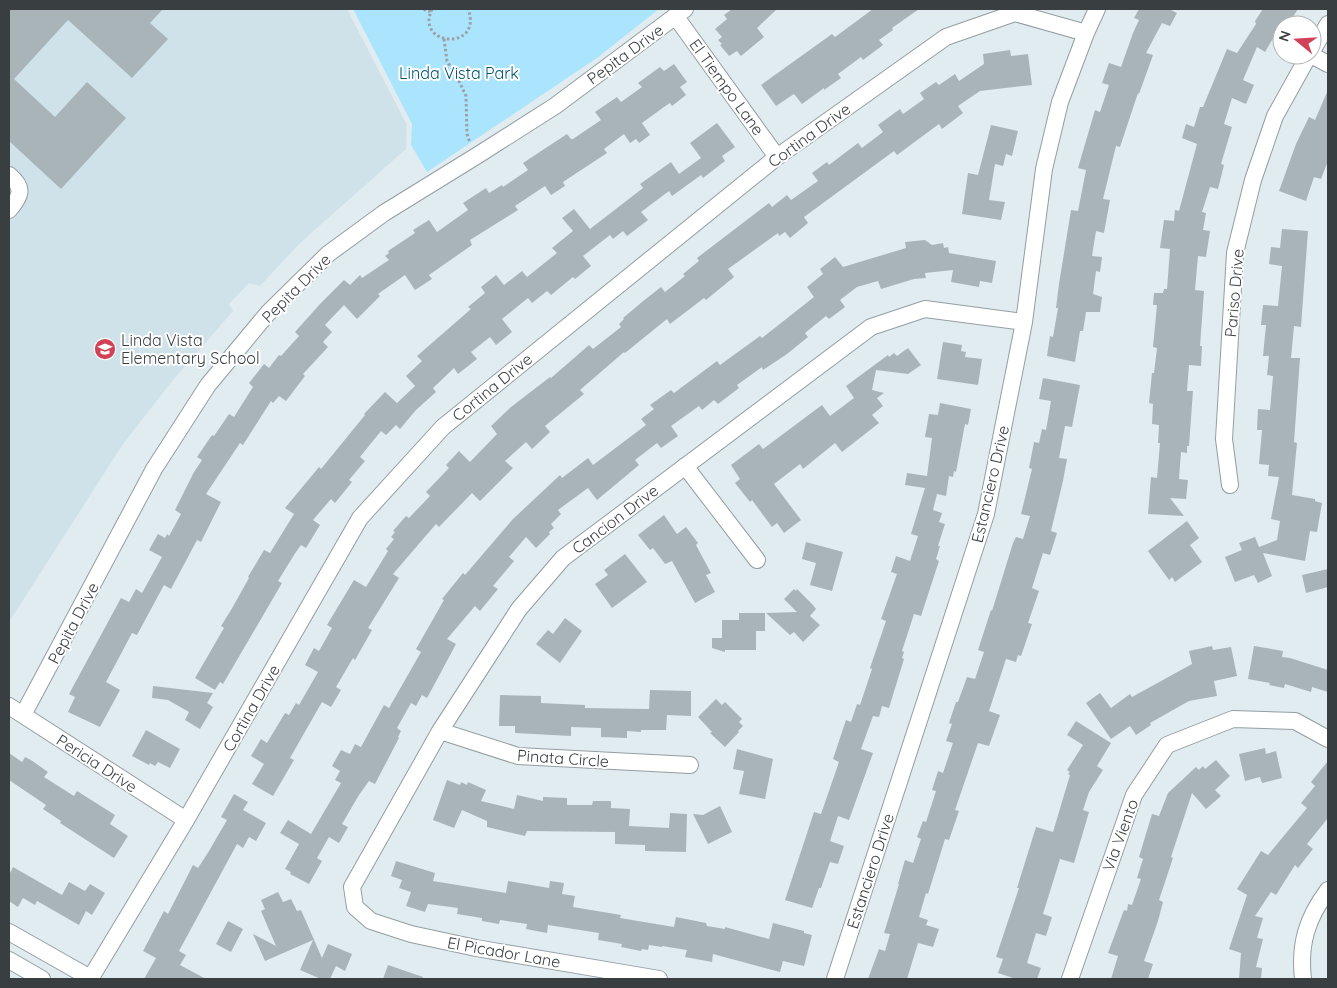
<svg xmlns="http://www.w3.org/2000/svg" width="1337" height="988" viewBox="0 0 1337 988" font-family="Quicksand,sans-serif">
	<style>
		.built { fill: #cfe2ea }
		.green { fill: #abe4fd }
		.building { fill: #a9b4b9 }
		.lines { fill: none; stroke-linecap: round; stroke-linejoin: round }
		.minor-casing { stroke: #939ea2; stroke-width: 18 }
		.path { stroke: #99a1a5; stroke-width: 3; stroke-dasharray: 2.5 2.5; stroke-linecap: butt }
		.minor { stroke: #fff; stroke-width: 16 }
		.labels { text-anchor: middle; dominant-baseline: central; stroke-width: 4; stroke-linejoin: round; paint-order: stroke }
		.street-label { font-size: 16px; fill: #393e40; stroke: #fff }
		.park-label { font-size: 16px; fill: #015269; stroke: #fff }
		.poi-label { font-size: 16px; fill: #393e40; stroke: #fff; text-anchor: start }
	</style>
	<rect width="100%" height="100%" fill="#e1ecf1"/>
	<path class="built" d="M9 9H347L407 125 406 149 300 243 260 286 249 283 229 304 233 311 168 386 121 447 11 619H9Z"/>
	<path class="green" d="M353 9H659L597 58 427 172 411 145 412 124Z"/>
	<path class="building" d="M9 9H163L150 23 168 39 132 78 68 20 14 79 55 117 87 82 126 118 61 189 9 141Z
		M732 9H777L757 28 764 37 741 56 737 51 729 56 720 45 722 44 718 40 722 37 715 29 727 19 724 15Z
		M873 9H919L892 28 893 30 879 40 883 45 863 60 861 57 838 74 841 78 824 90V88L802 104 794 94 776 106 761 85 832 34 835 37Z
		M1139 9H1169L1177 13 1170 26 1162 23 1146 53 1153 55 1139 94 1138 93 1120 147 1116 146 1103 199 1110 200 1104 233 1096 231 1092 256 1102 257 1100 272 1096 271 1093 294 1102 297 1100 312H1086L1083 331H1080L1075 362 1047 356 1050 336 1053 337 1058 308H1056L1059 284 1071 210 1078 211 1086 170 1078 168 1095 110 1100 112 1109 85 1102 83 1109 63 1121 67 1133 33 1139 20 1134 18Z
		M1263 9H1298L1288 25H1282V40L1275 35 1265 52 1257 47 1243 80 1254 85 1246 104 1232 98 1224 124 1232 127 1221 164 1224 165 1218 189 1210 187 1202 212 1206 213 1203 230 1210 231 1206 257 1198 256 1195 290 1204 291 1200 346H1202L1201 366 1189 365 1187 391H1193L1189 446H1187V453L1181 452 1179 479 1188 480 1186 499 1170 498 1184 516 1148 514 1151 477 1157 478 1160 443H1158L1159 425 1152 424 1153 404 1149 403 1152 373H1154L1157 348 1153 347 1157 305H1153L1154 293H1163L1164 289H1167L1170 249 1160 248 1164 220 1174 221 1175 210 1179 211 1197 144 1182 138 1186 124 1194 127 1200 107H1203L1227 49 1237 53 1256 24 1255 21Z
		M1010 50 1011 56 1028 54 1032 85 980 91 958 106 963 113 942 129 939 124 897 155 894 151 804 217 808 223 790 238 785 232 779 236 778 233 728 269 734 277 706 300 704 298 670 324 667 319 625 353 624 352 580 390 584 394 545 426 550 432 532 449 526 442 505 461 513 468 480 501 472 493 439 527 436 524 393 574 399 578 368 628 372 630 355 660 353 658 336 687 341 690 331 707 322 702 290 758 294 760 273 796 252 784 264 764 251 756 261 739 267 743 285 713 289 715 296 703 299 705 318 672 305 665 314 648 319 651 332 628 327 625 354 580 366 587 388 551 386 549 394 539 391 537 395 532 393 531 406 516 409 518 430 496 426 492 449 468 446 465 459 451 470 462 497 434 491 426 511 407 550 377 551 378 589 345 593 349 621 327 619 324 624 319 623 318 642 302 661 287 665 292 685 276 683 274 699 261 697 258 769 203 772 207 787 195 791 200 818 181 812 173 827 162 829 165 858 143 862 148 883 132 878 125 900 109 903 114 924 99 920 93 936 82 939 85 955 74 959 81 984 64 983 54Z
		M674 64 687 82 680 87 686 95 672 106 670 103 664 107 642 123 650 135 639 143 636 139 630 143 624 134 604 149 607 153 563 182 565 186 551 195 545 186 515 206 518 210 470 240 472 245 429 275 432 279 415 290 405 275 378 294 380 296 357 319 344 305 325 325 332 332 323 342 328 347 303 374 305 376 286 401 279 396 273 403 271 401 243 445 240 443 206 494 221 502 201 542 197 540 171 589 164 585 137 635 132 633 106 682 120 690 100 727 68 712 75 697 69 694 121 598 129 602 136 589 142 593 162 557 149 550 158 534 165 538 167 534 169 536 181 514 175 510 194 472 202 460 197 457 212 435 214 436 229 414 234 417 253 387 249 383 264 364 269 368 279 355 281 356 299 336 295 332 320 304 344 280 350 285 360 275 362 278 389 260 385 256 389 253 388 251 415 233 413 230 429 220 437 232 468 210 463 203 486 188 489 193 502 185 503 187 528 170 523 163 567 134 571 139H573L601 120 595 112 617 97 621 102 642 87 638 83 660 67 664 71Z
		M1328 90V161L1321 179 1314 177 1306 201 1279 191 1296 144 1309 117 1315 120Z
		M717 123 735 147 722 156 725 161 703 178 701 175 672 196 669 191 641 212 648 220 627 236 623 231 613 239 610 235 583 256 591 266 575 279 573 277 551 295 547 291 532 303 528 298 502 319 512 332 496 345 490 337 471 352 477 359 458 374 454 368 433 388 436 392 416 410 400 429 396 425 386 435 381 431 360 457 365 461 349 480 352 482 335 503 331 499 313 520 320 525 306 548 301 545 294 555 278 581 282 583 223 684 220 682 215 690 195 678 224 628 221 626 231 610 249 578 248 577 264 550 270 553 294 514 285 508 319 467 321 469 365 415 364 414 385 392 397 403 415 386 406 376 422 361 417 356 471 309 468 307 485 293 481 287 496 275 504 285 522 271 527 277 557 253 552 248 573 231 562 218 574 209 590 229 643 188 640 184 671 162 679 174 701 158 690 143Z
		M991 125 1018 131 1012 156 1006 154 1003 166 995 164 989 200 1005 202 1001 220 962 214 968 173 978 175Z
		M1282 229 1308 231 1301 327 1294 326 1291 358H1300L1294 442 1297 443 1292 495 1315 499V501L1322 503 1317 532 1310 531 1305 561 1263 553 1272 576 1258 583 1254 575 1235 582 1225 557 1242 550 1239 543 1255 537 1259 547 1277 540 1280 521 1271 519 1279 477 1268 476 1269 465 1259 464 1262 430H1257L1258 409 1270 410 1273 376 1267 375 1269 356H1263L1266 325H1261L1263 305 1278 306 1282 266 1269 264 1271 247 1280 248Z
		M925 240 932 245 943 243 944 248 948 247 949 253 996 261 992 283 980 281 979 287 951 282 953 270 925 273 926 278 914 279 881 289 878 281 857 287 840 300 845 307 829 319 826 316 805 333 808 337 787 354 763 370 762 367 737 385 739 388 718 404 714 400 702 410 699 406 671 426 678 436 661 448 657 443 635 460 639 465 597 500 588 488 558 510 561 514 551 524 554 528 549 532 550 534 536 548 526 537 509 557 514 561 493 586 498 589 480 611 475 606 447 639 456 644 440 674 427 698 422 695 416 706 411 703 397 728 401 731 398 737 399 738 375 784 369 781 359 795 342 824 348 827 339 843 329 837 317 858 322 861 309 884 290 874 291 872 285 869 299 844 280 833 288 820 311 834 341 783 335 780 340 771 332 766 341 750 350 754 355 744 361 747 384 705 389 708 421 652 416 649 444 600 442 599 463 573 465 575 513 519 560 475 562 478 588 458 593 465 646 425 641 419 654 409 650 405 671 390 674 393 717 361 720 365 760 336 762 338 814 297 807 287 823 274 820 269 835 257 843 267 906 248 905 242Z
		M943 342 962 345 961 351 966 352 965 357 982 359 978 385 937 379Z
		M908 348 921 365 908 374 876 370 872 390 884 393 877 398 883 406 872 415 879 423 842 452 835 443 803 469 800 464 774 484 801 520 784 533 777 523 772 527 752 500 750 502 735 483 740 479 731 465 759 444 763 449 822 405 830 416 854 398 846 386 888 355 889 357 894 353 897 356Z
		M1043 378 1080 385 1072 427 1065 426 1059 458 1067 459 1063 481 1051 531 1057 533 1050 555 1043 553 1032 588 1039 591 1028 623 1032 624 1021 656 1018 655 1016 662 1006 659 989 711 1000 715 989 746 978 743 955 810 959 811 949 840 945 839 928 894 926 893 919 917 928 920 926 925 939 929 933 947 918 943 907 979H868L879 949 885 951 890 934 884 933 899 884H898L905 860 913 863 921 839 917 837 923 821 926 822 936 791 932 790 938 771 943 773 953 743 946 741 952 724 949 723 956 702H958L967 677 975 679 984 652 978 650 991 610 992 611 1013 543 1016 537 1023 539 1030 516 1021 514 1032 469 1029 468 1034 442 1039 443 1042 429 1046 430 1051 401 1039 399Z
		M940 403 971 409 968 425 965 424 956 472 954 471 953 477 949 476 946 496 937 494 933 510 942 513 939 522 945 524 938 546H940L936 559 939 561 921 616 914 614 902 651 904 652 902 658 904 659 889 708 882 706 879 717 873 716 861 749 873 753 849 820 838 816 830 841 844 846 838 864 830 862 821 888H819L812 908 785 900 814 812 821 814 839 762 833 759 846 720 851 722 857 704 860 705 872 669 870 668 886 621 881 619 897 574 891 572 896 556 910 561 918 536 911 534 925 488 905 485 907 473 927 476 932 438 925 437 929 414 938 415Z
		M664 515 677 534 686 527 698 543 696 545 711 573 706 575 715 592 695 603 672 561 665 564 653 548 650 550 638 535Z
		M1187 521 1199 538 1190 545 1202 562 1175 582 1172 577 1169 580 1148 551Z
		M806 542 843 552 832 591 810 585 816 563 802 559Z
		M625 554 647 582 612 608 595 584 608 575 604 570Z
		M1328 569V587L1306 593 1302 575Z
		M794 589 796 591 797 589 813 605 816 609 810 616 820 625 803 642 794 632 790 635 766 613 797 612 784 599Z
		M739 613H765V631H756V650H725V652L712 648V638H722V620H739Z
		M565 618 582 631 560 663 536 644 548 630 553 634Z
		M1212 646 1213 650 1231 647 1237 676 1214 681 1217 696 1189 701 1150 723 1151 725 1136 735 1130 726 1111 739 1086 703 1100 693 1111 708 1130 694 1132 697 1192 664 1189 651Z
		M1254 646 1283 651 1282 657 1290 658 1328 670V692L1312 687 1311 692 1285 684 1284 688 1269 685 1270 683 1248 679Z
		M153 686 213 693 207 703 213 707 200 729 185 720 189 712 168 700 152 698Z
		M650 690 691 691V716L667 715 666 730H641V732L627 731V738L601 737V728L571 727V736L515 733V726H499L500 695 541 696V703L585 705V708L649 709Z
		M716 699 722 705 725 702 742 719 739 722 743 726 738 731 739 732 725 747 710 733 712 732 698 717Z
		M1076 721 1111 743 1097 766 1103 770 1089 792 1083 810 1089 812 1074 863 1060 859 1043 914 1052 917 1046 936 1036 933 1027 963 1041 968 1037 979H1016L998 973 1003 959 996 957 1019 888H1017L1036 827 1053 832 1070 775 1068 774 1070 772 1067 770 1083 745 1067 735Z
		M146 730 180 749 170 768 158 762 155 766 150 763 149 765 132 756Z
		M1265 748 1266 754 1276 751 1282 778 1262 783 1260 777 1245 781 1239 754Z
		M737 749 773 759 765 799 739 794 744 771 733 769Z
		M9 753 22 762 25 757 31 760 48 772 44 777 74 796 77 791 115 815 110 824 128 836 114 858 60 823 61 821 43 809 46 805 9 780Z
		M1216 760 1230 776 1215 790 1221 796 1206 809 1192 793 1171 857 1173 858 1159 900 1163 902 1158 921 1144 961 1153 964 1148 979H1111L1118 956 1108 953 1124 910 1127 911 1128 904 1132 905 1141 879 1137 878 1143 859 1139 857 1152 814 1159 816 1168 793 1196 767 1199 770 1203 766 1205 769Z
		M1328 761V818L1307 844 1313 849 1298 868 1295 865 1276 895 1271 892 1255 916 1263 918 1257 938 1263 939 1256 967 1262 968 1261 979H1239L1241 953 1229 949 1247 895 1237 889 1261 851 1268 855 1307 808 1301 803 1315 786 1311 782Z
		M447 780 460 785 461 782 467 785 468 782 486 790 481 801 514 809 517 795 543 801V797L567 798V805H592L593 801H611V808L630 809 629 826 669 828 670 813 687 814 686 852 645 851V845L615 844V832L527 831 525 836 487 827V821L462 810 454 828 433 820Z
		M234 794 248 802 243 810 266 823 256 841 249 837 243 848 237 844 179 951 186 955 180 965 206 979H144L156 958 143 951 164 911 168 914 193 865 198 868 209 851 227 820 221 817Z
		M720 806 732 832 708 844 693 814 703 815Z
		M396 861 435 873 433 881 506 893 508 881 549 888 550 881 564 883 562 894 575 896 573 907 621 915 620 918 674 927 676 917 706 923 707 926 725 929V927L769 939 773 923 804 931V933L812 935 804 966 783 961 780 972 713 954 712 962 685 957 687 950 662 946V947L649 945 648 950 642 949 641 951 621 947 622 944 598 940 599 933 548 925 547 933 526 929 527 924 500 920 499 924 482 921V918L457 914 458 908 428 904 425 912 406 906 411 892 399 888 402 880 391 876Z
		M13 867 62 895 69 882 85 891 90 884 105 893 92 915 86 911 79 925 37 901 35 905 23 898 18 907 9 901V875Z
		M278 892 283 902 291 899 297 911 301 910 322 958 328 944 352 954 345 971 336 966 330 979H321L300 970 313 940 265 961 253 934 276 946 261 911 265 909 261 900Z
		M228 921 243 929 231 952 216 944Z
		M388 965 423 977 422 979H383Z"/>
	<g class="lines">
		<g class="minor-casing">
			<path id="minor" d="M676 17 777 157
				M1312 51 1328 24
				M1311 55 1328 64
				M9 175C25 188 21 196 9 210
				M685 466 757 560
				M1230 485 1224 439 1235 253 1253 180 1275 116 1309 55
				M9 706 186 820
				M23 715 154 469 208 385 268 313 328 254 384 213 478 155 555 106 685 9
				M440 731 518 756 690 765
				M9 932 92 979
				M9 960 42 979
				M90 979 186 820 360 518 443 427 777 157 946 37 1015 13 1086 33
				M659 979 476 948 411 934 371 921 355 907 352 887 440 731 519 609 563 558 871 327 925 309 1024 322
				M835 979 986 514 1024 322 1044 169 1060 102 1086 33 1097 9
				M1070 979 1134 795 1167 745 1233 719 1295 721 1328 739
				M1303 979C1299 944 1307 918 1328 890"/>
		</g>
		<path class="path" d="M424 9 426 11H431
			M432 9C414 47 484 51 468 9
			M444 39 447 61 459 81 466 96 467 134 470 143"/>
		<use href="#minor" class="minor"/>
	</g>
	<defs>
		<g id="school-disc" transform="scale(1.125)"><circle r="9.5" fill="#d14157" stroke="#fff"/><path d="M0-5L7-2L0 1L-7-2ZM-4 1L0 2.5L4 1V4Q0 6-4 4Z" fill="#fff"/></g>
	</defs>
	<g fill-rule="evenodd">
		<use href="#school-disc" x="105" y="349"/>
	</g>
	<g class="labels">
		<g class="street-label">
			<text transform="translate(625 54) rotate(-36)">Pepita Drive</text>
			<text transform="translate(727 87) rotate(54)">El Tiempo Lane</text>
			<text transform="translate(809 135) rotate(-36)">Cortina Drive</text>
			<text transform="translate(296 288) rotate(-45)">Pepita Drive</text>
			<text transform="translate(1234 293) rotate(-85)">Pariso Drive</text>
			<text transform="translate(492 387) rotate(-39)">Cortina Drive</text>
			<text transform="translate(990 484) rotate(-77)">Estanciero Drive</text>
			<text transform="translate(615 519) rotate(-37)">Cancion Drive</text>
			<text transform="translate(73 623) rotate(-62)">Pepita Drive</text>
			<text transform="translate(251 708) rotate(-60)">Cortina Drive</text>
			<text transform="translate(563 758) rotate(4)">Pinata Circle</text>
			<text transform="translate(97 763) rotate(33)">Pericia Drive</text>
			<text transform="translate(1120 835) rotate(-70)">Via Viento</text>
			<text transform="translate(870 871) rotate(-72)">Estanciero Drive</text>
			<text transform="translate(504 952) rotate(10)">El Picador Lane</text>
		</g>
		<g class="park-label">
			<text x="459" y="73">Linda Vista Park</text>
		</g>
		<g class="poi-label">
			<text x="121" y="340">Linda Vista<tspan x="121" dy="18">Elementary School</tspan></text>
		</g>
	</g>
	<rect width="1337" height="988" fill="none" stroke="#393e40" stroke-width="20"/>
	<g transform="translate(1297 40) rotate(288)"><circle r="24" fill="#ffffff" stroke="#b0b2b3"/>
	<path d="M0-4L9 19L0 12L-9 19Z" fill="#d14157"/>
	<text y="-8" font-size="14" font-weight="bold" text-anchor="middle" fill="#393e40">N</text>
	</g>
</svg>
